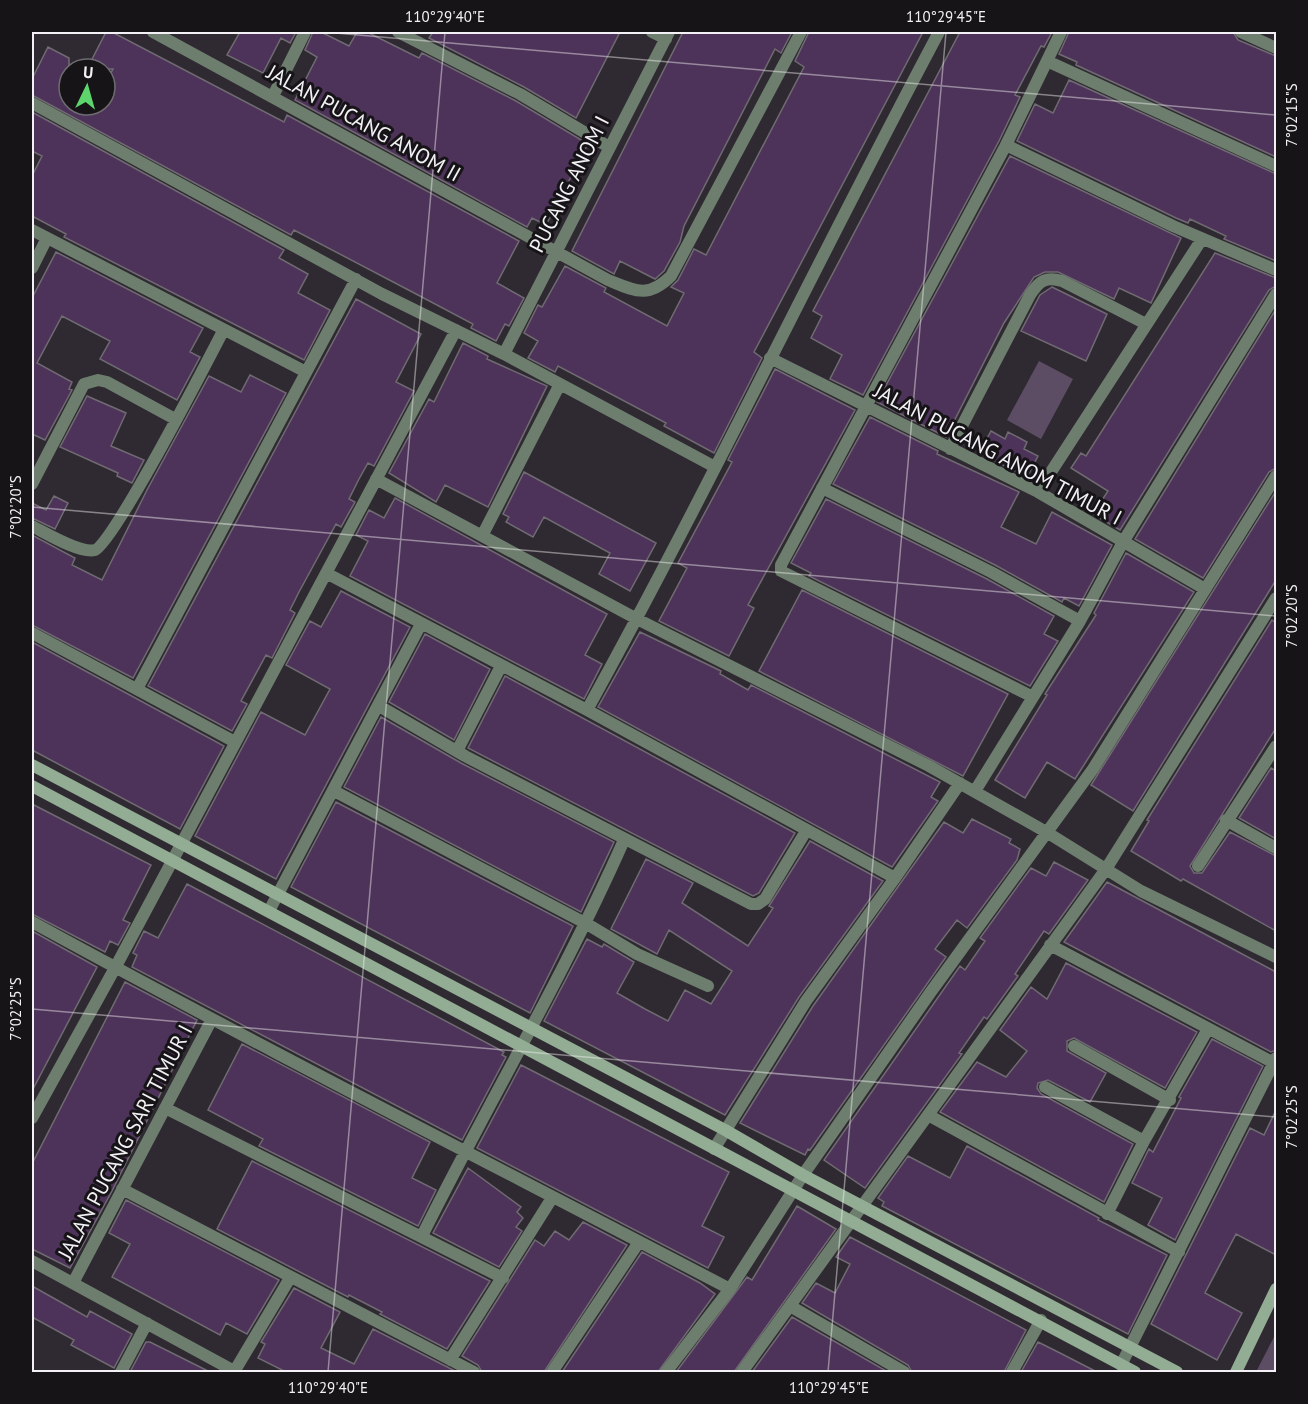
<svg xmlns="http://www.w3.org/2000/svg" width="1308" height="1404" viewBox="0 0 1308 1404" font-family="'PT Sans',sans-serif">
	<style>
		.green { fill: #5c4d64 }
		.building { fill: #4d3359; stroke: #706b72; stroke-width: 1.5 }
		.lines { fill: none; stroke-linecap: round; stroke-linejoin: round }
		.street { stroke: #6d7e6e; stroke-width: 12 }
		.secondary { stroke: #92ad93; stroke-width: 12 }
		.ticks { fill: none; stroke: #f3f1f5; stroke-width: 1.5; stroke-opacity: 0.45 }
		.labels { text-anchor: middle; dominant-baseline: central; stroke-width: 6; stroke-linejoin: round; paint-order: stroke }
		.street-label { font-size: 21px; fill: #f3f1f5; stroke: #161417 }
		.neatline { fill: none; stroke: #f3f1f5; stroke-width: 2 }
		.ticks-label { font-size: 15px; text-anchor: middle; fill: #f3f1f5 }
	</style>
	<rect width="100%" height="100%" fill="#2f2a31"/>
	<path class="green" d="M1039 361 1073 379 1041 439 1007 420Z
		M1276 1333V1372H1256Z"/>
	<path class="building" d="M106 32H112L284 122 287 115 519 241 497 283 524 298 509 326 505 324 496 341 471 328 473 324 418 295 294 230 291 235 32 95V79L48 47 69 58V105H105V84L113 69H87Z
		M240 32H296L290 43 281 38 263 73 227 55Z
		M313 32H321L349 46 357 32H367L419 58 422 53 516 101 588 144 546 225 532 218 527 227 295 100 317 57 305 50Z
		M433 32H620L576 118 524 87 429 38Z
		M683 32H792L781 53 775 49 684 226 680 242 664 271 655 279 620 261 614 274 572 251Z
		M809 32H923L754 352 762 358 714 453 664 426 666 423 558 366 555 372 528 358 538 341 524 333 538 305 542 307 565 266 606 288 604 292 667 326 684 293 671 287 678 280 694 249 706 255 804 67 795 61Z
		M960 32H1052L1044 47 1041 46 1015 95 1020 97 999 141 863 395 830 379 842 355 811 338 822 316 813 311Z
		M1069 32H1233L1238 40 1276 56V157L1076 65 1077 62 1059 54Z
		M1069 80 1276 174V261L1224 239 1226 236 1190 219 1188 223 1176 218 1017 141 1035 104 1053 113Z
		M32 112 284 250 279 258 308 274 298 293 330 310 304 360 64 237 66 234 32 216V176L42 156 32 151Z
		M1010 156 1181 238 1151 303 1119 288 1114 299 1058 272H1045L1034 277 1004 323 946 437 877 402Z
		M56 252 203 328 190 352 200 357 177 400 100 359 110 341 62 316 37 363 72 382 69 389 72 390 45 440 32 434V298Z
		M1215 253 1276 278V286L1269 290 1120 530 1093 514 1108 491 1071 468 1081 453 1086 456Z
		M1052 287 1107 314 1086 361 1021 331 1040 295Z
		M356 299 421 334 396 382 414 391 374 466 368 463 359 479 349 499 355 502 341 527 336 524 299 592 290 610 295 613 272 658 266 655 241 701 247 704 232 731 148 686Z
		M1276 309V468L1269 472 1203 578 1135 539Z
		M463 343 488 356 487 359 547 386 488 507 445 485 436 502 389 473 429 399 434 402Z
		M775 369 855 410 748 605 754 608 729 656 659 621 687 568 678 563 732 462 728 460Z
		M250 375 286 393 133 678 32 625V535L75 558 72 565 102 580 147 490 209 376 241 392Z
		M87 396 126 413 111 446 144 460 132 483 117 476 118 473 60 447Z
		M870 417 938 451 937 454 1019 492 1001 527 1036 544 1052 512 1112 545 1079 606 1064 598 1062 602 995 565 833 484Z
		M991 431 1005 439 1008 432 1027 442 1024 449 1038 456 1027 477 979 453Z
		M524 472 656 543 630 591 599 574 610 553 544 517 533 537 506 522 509 517 503 514Z
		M1276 491V580L1133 811 1091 785Z
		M54 496 68 503 55 529 32 518V503L46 510Z
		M395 498 607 614 585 655 602 664 584 699 350 576 368 541 356 535 369 510 384 518Z
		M826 499 987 579 1054 616 1044 634 1058 641 1030 686 809 576 811 573 791 563Z
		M1126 553 1194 592 1075 779 1047 762 1025 798 995 780 1047 695 1045 694 1096 615 1094 613Z
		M802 590 1008 694 963 776 759 671Z
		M341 591 410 627 276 879 195 836 261 712 305 735 330 689 286 665 310 621 321 627Z
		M1272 620 1276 623V728L1190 866 1194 873H1202L1230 832 1276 856V931L1183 879 1181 881 1131 851 1149 821 1147 820Z
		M640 632 721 671 720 674 748 690 751 685 940 782 931 797 938 801 892 867 598 707Z
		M425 634 490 669 454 740 389 702Z
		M32 642 224 746 180 829 32 750Z
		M505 676 795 833 759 893 753 896 468 748Z
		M381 717 461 763 614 842 581 912 344 787Z
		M1271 768 1276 771V839L1239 818Z
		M336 802 573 926 530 1013 291 887Z
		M32 804 151 865 123 920 130 923 118 945 110 941 105 952 32 914Z
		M972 819 1011 839 1009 843 1020 849 1017 860 967 928 957 920 935 949 946 957 810 1150 808 1149 805 1155 740 1123 813 1006 944 822 963 833Z
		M810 841 883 881 799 997 725 1115 544 1021 587 939 602 947 604 944 634 962 617 993 645 1009 668 1021 685 990 711 1004 732 971 669 930 657 954 611 929 646 859 693 883 682 903 748 946 773 908 769 906Z
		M1054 862 1088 880 1049 934 1044 931 1015 974 1018 976 987 1019 984 1017 959 1053 962 1054 865 1188 824 1160 960 966 965 970 985 941 980 938 1031 868 1046 876Z
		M1107 882 1276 972V1050L1271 1052 1064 942Z
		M187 884 504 1052 502 1055 506 1057 462 1140 132 967 137 955 133 953 144 931 158 938Z
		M32 931 97 967 32 1091Z
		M1066 963 1197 1032 1165 1088 1074 1038 1067 1041V1051L1106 1073 1090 1102 1048 1080 1038 1083 1037 1088 1041 1094 1133 1144 1104 1202 940 1112 977 1062 1006 1077 1027 1051 1000 1030 1031 987 1047 999Z
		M125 982 197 1020 112 1191 70 1268 32 1249V1164Z
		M1212 1039 1263 1066 1175 1240 1148 1225 1162 1198 1132 1183 1149 1149 1153 1152 1181 1098 1179 1097Z
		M242 1044 430 1142 412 1178 436 1190 418 1226 259 1146 263 1139 208 1110Z
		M521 1065 729 1172 702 1226 724 1237 708 1268 477 1148Z
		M1276 1110V1255L1236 1234 1205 1293 1242 1313 1217 1360 1151 1324 1250 1128 1264 1135Z
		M967 1146 1099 1218 1098 1220 1167 1255 1128 1334 882 1206 884 1202 878 1198 908 1156 950 1178Z
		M252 1161 490 1281 447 1349 380 1314 382 1312 349 1295 348 1297 217 1229Z
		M468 1168 521 1207 517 1212 523 1218 516 1227 522 1231 499 1267 433 1233Z
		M126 1200 279 1280 247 1334 226 1323 220 1335 112 1277 130 1244 109 1233Z
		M797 1206 836 1229 734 1372H676L747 1277 752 1280Z
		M583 1222 627 1245 544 1372H482L478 1365 462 1356 535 1240 544 1246 555 1231 569 1240Z
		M850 1237 1026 1330 1004 1372H912L908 1365 802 1303 816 1283 835 1293 850 1264 836 1257Z
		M642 1252 700 1283 715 1294 658 1372H562Z
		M32 1286 87 1317 90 1311 132 1334 114 1368 71 1345 74 1340 32 1317Z
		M294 1288 340 1312 321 1348 354 1364 373 1329 457 1372H286L258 1358 265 1344 261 1342Z
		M792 1317 888 1372H752Z
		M146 1342H150L210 1372H130Z
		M1038 1342 1058 1352 1097 1372H1021Z"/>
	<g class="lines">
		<path class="street" d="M153 32 608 280C635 291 648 299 671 276L801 32
			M398 32 520 94 609 147
			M652 32 666 39
			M1241 32 1276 48
			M1047 61 1276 166
			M273 96 305 32
			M32 103 382 294 504 354 715 467
			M1006 145 1061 32
			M32 230 306 372
			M32 268 47 238
			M504 354 669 32
			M770 358 1038 492 1205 589
			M950 449 1030 295C1039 281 1046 276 1062 281L1146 324
			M376 479 637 619 929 766 1048 833 1141 891 1276 957
			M32 484 84 384 98 380 107 382 175 419
			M822 488 991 572 1080 621
			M1038 492 1202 239
			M32 526C46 533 80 554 95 550 112 546 208 360 223 331
			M482 536 560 384
			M326 573 587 710 895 878 960 783
			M32 633 235 742
			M137 689 356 279
			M1033 697 781 571V565L1006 145 1173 226 1276 270
			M379 706 465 756 751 904H758L765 899 806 831
			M587 710C710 487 819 257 939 32
			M457 751 501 666
			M334 791 587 924 637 954 708 986
			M975 791 1080 621 1123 542 1276 294
			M1226 820 1276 848
			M1198 866 1276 746
			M269 911 421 624
			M32 922C262 1048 497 1167 730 1289
			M1050 945 1274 1063
			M1074 1046 1170 1100
			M1045 1087 1144 1141
			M165 1108 503 1278
			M928 1115 1179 1252
			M32 1118 115 968 456 330
			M714 1149 806 1001 895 878
			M122 1189 474 1372
			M1107 1214 1144 1141 1208 1029
			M422 1236C488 1103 564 976 624 840
			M32 1261 236 1372
			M73 1283 212 1019
			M790 1306 904 1372
			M450 1360 552 1198
			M1121 1365 1276 1058
			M121 1372 147 1323
			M234 1372 290 1278
			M552 1372 639 1242
			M666 1372 730 1289 803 1175 930 993 1093 769 1276 476
			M742 1372 1106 869 1276 598
			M1012 1372 1041 1320"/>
		<path class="secondary" d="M32 765 725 1130 803 1175 1177 1372
			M32 786 1135 1372
			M1236 1372 1276 1289"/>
	</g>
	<path class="ticks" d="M324 32 1276 115M32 507 1276 616M32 1009 1276 1117M328 1372 445 32M828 1372 946 32"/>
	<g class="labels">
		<g class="street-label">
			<text transform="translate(364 123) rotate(29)">JALAN PUCANG ANOM II</text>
			<text transform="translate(569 184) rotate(-63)">PUCANG ANOM I</text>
			<text transform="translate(998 454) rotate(28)">JALAN PUCANG ANOM TIMUR I</text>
			<text transform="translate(125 1142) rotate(-62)">JALAN PUCANG SARI TIMUR I</text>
		</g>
	</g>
	<rect width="1308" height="1404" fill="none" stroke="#161417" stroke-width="66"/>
	<g transform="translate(87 87) rotate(5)"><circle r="28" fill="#161417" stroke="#6e6c70" stroke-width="1.5"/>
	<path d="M0-4.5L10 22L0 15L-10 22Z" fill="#5dd56c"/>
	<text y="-9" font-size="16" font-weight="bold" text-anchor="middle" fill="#f3f1f5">U</text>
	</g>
	<rect x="33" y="33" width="1242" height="1338" class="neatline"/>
	<g class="ticks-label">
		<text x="445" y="22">110°29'40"E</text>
		<text x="946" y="22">110°29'45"E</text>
		<text transform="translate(1292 115) rotate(-90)" y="5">7°02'15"S</text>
		<text transform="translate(16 507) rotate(-90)" y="5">7°02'20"S</text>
		<text transform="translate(1292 616) rotate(-90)" y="5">7°02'20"S</text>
		<text transform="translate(16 1009) rotate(-90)" y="5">7°02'25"S</text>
		<text transform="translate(1292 1117) rotate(-90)" y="5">7°02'25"S</text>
		<text x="328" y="1393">110°29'40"E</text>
		<text x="829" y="1393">110°29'45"E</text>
	</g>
</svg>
